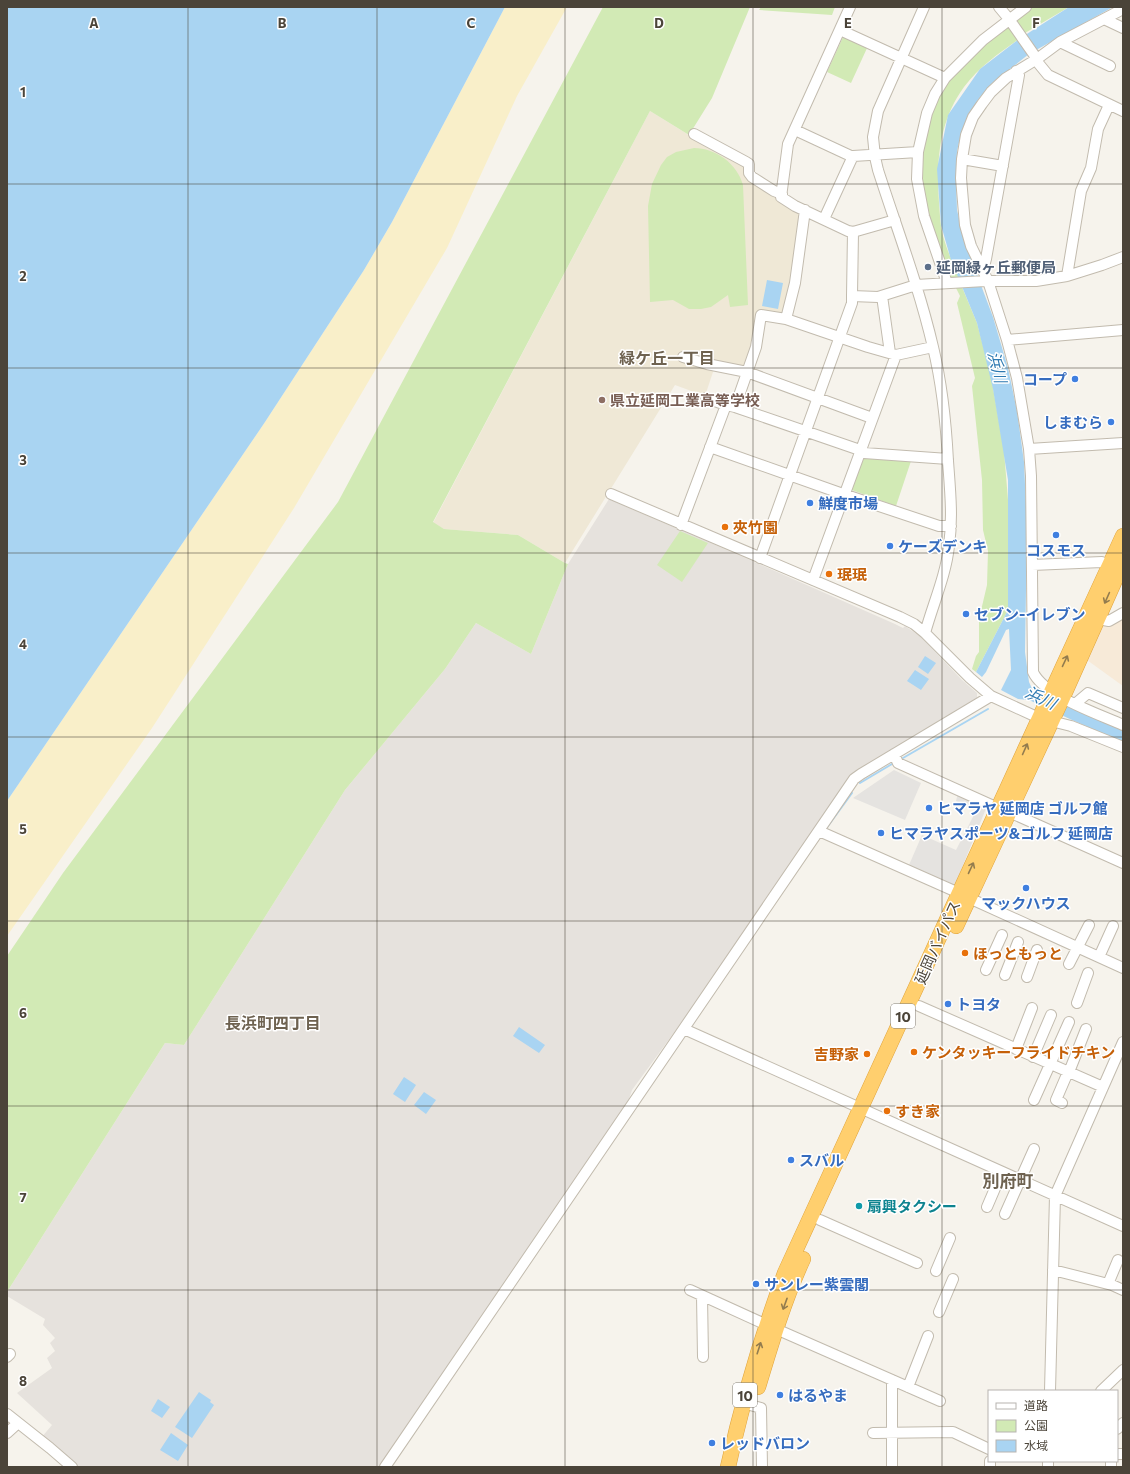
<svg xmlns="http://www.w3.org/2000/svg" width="1130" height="1474" viewBox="0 0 1130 1474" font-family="Commissioner,'Noto Sans JP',sans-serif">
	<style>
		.commercial { fill: #f7ead8 }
		.industrial { fill: #e6e2dd }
		.education { fill: #efe8d6 }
		.green { fill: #d2eab5 }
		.sand { fill: #f9efc9 }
		.parking { fill: #e5e3e0 }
		.water { fill: #a9d4f2 }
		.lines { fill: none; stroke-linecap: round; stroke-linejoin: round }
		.stream { stroke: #a9d4f2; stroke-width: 2 }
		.minor-casing { stroke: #c2bbae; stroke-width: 12 }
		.highway-casing { stroke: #e0a43c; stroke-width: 16 }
		.minor { stroke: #fff; stroke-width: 10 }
		.highway { stroke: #ffcf6e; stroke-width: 15 }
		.oneway { stroke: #937c4e }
		.grid { fill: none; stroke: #4b4439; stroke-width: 1; stroke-opacity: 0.55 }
		.service-dot { fill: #5c6f8a; stroke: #fff; stroke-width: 1.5 }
		.shop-dot { fill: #3f7fe0; stroke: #fff; stroke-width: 1.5 }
		.education-dot { fill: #8d6e63; stroke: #fff; stroke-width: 1.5 }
		.food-dot { fill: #e8710a; stroke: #fff; stroke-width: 1.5 }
		.culture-dot { fill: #0f9aa8; stroke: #fff; stroke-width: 1.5 }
		.labels { text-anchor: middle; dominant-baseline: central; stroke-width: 3; stroke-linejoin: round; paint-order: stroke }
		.shield { fill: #fff; stroke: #817c74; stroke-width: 1 }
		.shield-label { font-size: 14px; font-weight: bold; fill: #4b4439 }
		.service-label { font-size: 15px; font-weight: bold; fill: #4e5e75; stroke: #fff; text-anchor: start }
		.shop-label { font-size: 15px; font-weight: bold; fill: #366cbe; stroke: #fff; text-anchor: start }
		.education-label { font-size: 15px; font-weight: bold; fill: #785e54; stroke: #fff; text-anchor: start }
		.food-label { font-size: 15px; font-weight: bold; fill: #c56008; stroke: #fff; text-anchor: start }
		.street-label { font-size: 15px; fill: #4b4439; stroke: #fff }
		.culture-label { font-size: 15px; font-weight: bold; fill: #0d838f; stroke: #fff; text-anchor: start }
		.neighbourhood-label { font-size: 16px; font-weight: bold; fill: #6e6250; stroke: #fff }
		.water-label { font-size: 16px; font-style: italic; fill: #2e7ab2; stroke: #fff }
		.quarter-label { font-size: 17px; font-weight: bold; fill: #6e6250; stroke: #fff }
		.grid-label { font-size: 13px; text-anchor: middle; font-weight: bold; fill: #4b4439; stroke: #fff; stroke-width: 3; stroke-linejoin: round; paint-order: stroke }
	</style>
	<rect width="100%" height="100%" fill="#f6f3ec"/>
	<path class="commercial" d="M1123 614V686L1087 660 1099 628Z"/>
	<path class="industrial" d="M609 499 750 560 895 624 903 628 905 626 921 637 962 680 977 693V702L859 770 714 978 632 1090 629 1099 540 1234 380 1467H74L41 1438 52 1425 17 1393 52 1368 47 1358 55 1351 50 1343 55 1338 43 1325 45 1319 7 1296V1292L165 1043 184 1045 345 790 445 669 476 623 531 654 568 564Z"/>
	<path class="education" d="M650 111 705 145 743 166 746 177 761 188 800 212 791 283 784 314 757 311 752 341 745 369 716 363 705 396 675 385 565 563 518 535 444 529 433 523Z"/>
	<path class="green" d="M603 7H750L712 98 689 135 650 111 433 522 444 529 518 535 565 563 568 564 531 654 476 623 445 669 345 790 184 1045 165 1043 7 1292V956L63 873 338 502Z
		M761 7H835L832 15 759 10Z
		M1032 7H1069L1025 33 1014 18Z
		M1006 27 1010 28 1019 39C999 53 979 67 964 87 939 121 936 162 939 203 940 214 940 225 943 236 947 250 953 264 959 278L954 279 947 276 932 230 920 169 930 115 938 95 948 80 980 48Z
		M844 35 868 46 851 83 827 72Z
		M694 148C715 148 737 163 743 185L748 305 730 307 728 295 711 307 701 309H689L673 300 650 302 648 206 652 184 661 165 667 157 676 152Z
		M962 287 977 323 991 376 1004 451 1009 512 1008 610 976 672 972 669 976 656 979 652V619L987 585 988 551 983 530 982 480 972 386 975 378 957 303 960 296 956 288Z
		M865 457 911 461 896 506 849 489 861 458Z
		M680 531 708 543 682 582 657 565Z"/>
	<path class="sand" d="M505 7H567L517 96 447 248 294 508 152 728 7 936V801L265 422 364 270 392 222Z"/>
	<path class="parking" d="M894 770 921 783 905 820 853 798Z
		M958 793 987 806 955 885 909 865 922 835 956 850 976 811 956 801Z"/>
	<path class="water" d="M7 7H505L392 222 364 270 265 422 7 801Z
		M1069 7H1113L1029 54 991 84 977 101 961 134 957 151 956 180 957 210 964 240 993 317 1008 368 1017 411 1024 462 1027 528 1025 652 1029 682 1034 693 1123 728V742L1072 720 1029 700 1018 699 1001 690 1011 670 1009 629 1006 630 986 672 982 677 976 672 1008 610V480L993 389 977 323 951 260 941 225 937 169 948 115 980 69 1019 39Z
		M767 280 783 283 778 309 762 306Z
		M925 656 936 663 928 674 918 667Z
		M915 670 929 679 921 690 907 681Z
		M519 1027 545 1045 539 1053 513 1036Z
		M404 1077 416 1085 405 1102 393 1094Z
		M424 1092 436 1100 426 1114 414 1105Z
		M199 1392 211 1400 210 1402 214 1405 192 1438 175 1427Z
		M158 1399 170 1407 162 1418 151 1411Z
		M171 1433 188 1445 178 1461 160 1450Z"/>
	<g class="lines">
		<path class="stream" d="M903 758 988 709
			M860 783 892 764
			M825 830 852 793"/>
		<g class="minor-casing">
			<path id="minor" d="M850 7 788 144 781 197 795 206 848 231 853 232 895 220
				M924 7 878 111 873 137 875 157 878 170C897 229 919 287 933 347 942 384 946 422 948 461 950 489 953 517 949 546 946 575 933 604 925 633
				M999 7 1009 19 1037 59 1039 64 1048 75 1123 111
				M1123 9 1060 42 1037 59 1006 78 991 92 982 104 973 117 966 135 962 159 961 178 965 225 971 246 988 281 1007 340 1017 378 1029 449 1031 476 1033 672C1044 696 1099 714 1123 725
				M1104 19 1123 28
				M840 30 945 78
				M1060 42 1110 66
				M795 130 853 157
				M694 134 746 162 749 164V173L752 177 774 191 782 194
				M962 159 1003 166
				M824 219 853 156 918 152
				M983 270 986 259 1019 75 1016 71
				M1067 276 1081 191 1091 168 1098 129 1109 105
				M947 283 924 216 917 179 918 152 927 113 935 94 945 78 983 40 1026 7
				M852 296 853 232
				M882 296 890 353
				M786 319 795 283 805 210
				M1007 340 1123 330
				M683 357 707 364 747 372 872 418
				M706 398 726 405
				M735 407 756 347 761 315 786 319 868 347 896 355 933 347
				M710 447 840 493 939 526H951
				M1029 449 1123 443
				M611 494 900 617 914 624 925 633 970 678 991 696 1039 718 1071 726 1123 747
				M681 525 726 405 735 407 857 449 864 453 948 459
				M760 558 852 303V296L878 297 916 285 985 281H1036L1067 276 1102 265 1123 257
				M1032 565 1102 562 1114 568
				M813 580 896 355
				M1098 619 1109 621 1123 613
				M1075 704 1088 693 1123 708
				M894 754 898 763 998 808
				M1009 812 1123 863
				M819 831 959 893
				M969 898 1123 968
				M1099 957 1113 926
				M1069 964 1089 925
				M986 970 1002 935
				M1005 975 1018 942
				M1027 977 1037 950
				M1077 1003 1088 973
				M919 1006 1103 1087
				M684 1029 1123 1226
				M1016 1049 1032 1008
				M1033 1057 1051 1015
				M1069 1072 1086 1029
				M1034 1100 1069 1022
				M1062 1103 1056 1100 1068 1072
				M987 1207 1002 1172
				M1005 1214 1034 1149
				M820 1220 917 1263
				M1053 1270 1112 1285 1123 1290
				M936 1271 950 1238
				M1108 1284 1118 1260
				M690 1290 767 1325
				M702 1296 703 1357
				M939 1312 953 1279
				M776 1329 940 1401
				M7 1357 10 1354
				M908 1387 928 1336
				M1050 1391 1055 1196 1123 1042
				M1101 1391 1123 1370
				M743 1403 761 1408 762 1467
				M7 1414 50 1448 72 1467
				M1117 1429 1123 1423
				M7 1433 18 1423
				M873 1433 953 1432 989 1449
				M1117 1454H1123
				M1048 1461V1467
				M1111 1461V1467
				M385 1467 854 779 861 774 991 696
				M892 1467V1380
				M990 1467V1461"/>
		</g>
		<g class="highway-casing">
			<path id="highway" d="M956 926 1061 701 1123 562
				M758 1387C771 1344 784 1300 803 1259
				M728 1467C743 1399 761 1338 785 1273L1123 536"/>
		</g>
		<use href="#minor" class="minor"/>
		<use href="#highway" class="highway"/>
	</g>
	<defs><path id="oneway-shaft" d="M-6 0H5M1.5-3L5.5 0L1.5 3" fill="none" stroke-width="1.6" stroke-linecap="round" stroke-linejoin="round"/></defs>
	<g class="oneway">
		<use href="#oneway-shaft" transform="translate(1107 598) rotate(114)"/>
		<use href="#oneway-shaft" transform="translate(1065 661) rotate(-65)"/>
		<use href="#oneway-shaft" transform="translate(1025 749) rotate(-66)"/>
		<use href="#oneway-shaft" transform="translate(971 868) rotate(-65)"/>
		<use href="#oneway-shaft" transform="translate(785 1304) rotate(110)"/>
		<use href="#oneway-shaft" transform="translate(759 1348) rotate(-72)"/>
	</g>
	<path class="grid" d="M188 7V1467M377 7V1467M565 7V1467M753 7V1467M942 7V1467M7 184H1123M7 368H1123M7 553H1123M7 737H1123M7 921H1123M7 1106H1123M7 1290H1123"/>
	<circle class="service-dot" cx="928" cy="267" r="4"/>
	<g class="shop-dot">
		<circle cx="1075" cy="379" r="4"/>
		<circle cx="1111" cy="422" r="4"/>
		<circle cx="810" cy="503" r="4"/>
		<circle cx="1056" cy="535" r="4"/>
		<circle cx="890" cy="546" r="4"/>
		<circle cx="966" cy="614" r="4"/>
		<circle cx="929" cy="808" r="4"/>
		<circle cx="881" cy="833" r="4"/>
		<circle cx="1026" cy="888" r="4"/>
		<circle cx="948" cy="1004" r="4"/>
		<circle cx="791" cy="1160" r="4"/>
		<circle cx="756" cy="1284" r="4"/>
		<circle cx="780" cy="1395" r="4"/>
		<circle cx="712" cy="1443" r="4"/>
	</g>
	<circle class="education-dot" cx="602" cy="400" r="4"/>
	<g class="food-dot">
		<circle cx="725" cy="527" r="4"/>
		<circle cx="829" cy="574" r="4"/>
		<circle cx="965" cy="953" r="4"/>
		<circle cx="914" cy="1052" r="4"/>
		<circle cx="867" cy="1054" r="4"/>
		<circle cx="887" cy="1111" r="4"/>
	</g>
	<circle class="culture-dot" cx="859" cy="1206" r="4"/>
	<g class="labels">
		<g class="shield">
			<rect x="891" y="1004" width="24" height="24" rx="3"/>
			<rect x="733" y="1383" width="24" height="24" rx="3"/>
		</g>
		<g class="shield-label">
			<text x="903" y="1016">10</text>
			<text x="745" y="1395">10</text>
		</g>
		<g class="service-label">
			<text x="936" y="267">延岡緑ヶ丘郵便局</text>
		</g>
		<g class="shop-label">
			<text x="1067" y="379" text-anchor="end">コープ</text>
			<text x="1103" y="422" text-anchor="end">しまむら</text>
			<text x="818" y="503">鮮度市場</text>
			<text x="898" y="546">ケーズデンキ</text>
			<text x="1056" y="550" text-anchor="middle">コスモス</text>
			<text x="974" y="614">セブン-イレブン</text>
			<text x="937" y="808">ヒマラヤ 延岡店 ゴルフ館</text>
			<text x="889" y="833">ヒマラヤスポーツ&amp;ゴルフ 延岡店</text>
			<text x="1026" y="903" text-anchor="middle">マックハウス</text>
			<text x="956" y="1004">トヨタ</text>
			<text x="799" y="1160">スバル</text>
			<text x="764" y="1284">サンレー紫雲閣</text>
			<text x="788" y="1395">はるやま</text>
			<text x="720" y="1443">レッドバロン</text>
		</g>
		<g class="education-label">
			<text x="610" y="400">県立延岡工業高等学校</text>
		</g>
		<g class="food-label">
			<text x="733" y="527">夾竹園</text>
			<text x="837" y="574">珉珉</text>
			<text x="973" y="953">ほっともっと</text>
			<text x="922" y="1052">ケンタッキーフライドチキン</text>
			<text x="859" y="1054" text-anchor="end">吉野家</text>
			<text x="895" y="1111">すき家</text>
		</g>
		<g class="street-label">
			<text transform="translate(937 942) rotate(-66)">延岡バイパス</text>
		</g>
		<g class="culture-label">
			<text x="867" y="1206">扇興タクシー</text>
		</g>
		<g class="neighbourhood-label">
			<text x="667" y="357">緑ケ丘一丁目</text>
			<text x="273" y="1022">長浜町四丁目</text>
		</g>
		<g class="water-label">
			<text transform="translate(998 367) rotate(76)">浜川</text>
			<text transform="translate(1041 697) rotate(25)">浜川</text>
		</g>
		<g class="quarter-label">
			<text x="1008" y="1180">別府町</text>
		</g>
	</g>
	<g class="grid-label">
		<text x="94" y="28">A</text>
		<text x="282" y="28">B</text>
		<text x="471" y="28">C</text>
		<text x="659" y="28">D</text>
		<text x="848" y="28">E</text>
		<text x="1036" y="28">F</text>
		<text x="23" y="97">1</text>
		<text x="23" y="281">2</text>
		<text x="23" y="465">3</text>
		<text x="23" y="649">4</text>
		<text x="23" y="834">5</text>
		<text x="23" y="1018">6</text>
		<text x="23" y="1202">7</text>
		<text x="23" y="1386">8</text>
	</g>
	<rect width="1130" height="1474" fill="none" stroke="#4b4439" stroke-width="16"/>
	<rect x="988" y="1390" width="130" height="72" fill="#ffffff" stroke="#b7b4b0"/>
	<rect x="996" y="1403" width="20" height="6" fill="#ffffff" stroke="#b7b4b0"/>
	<text x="1024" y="1410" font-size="12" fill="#4b4439">道路</text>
	<rect x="996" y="1420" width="20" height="12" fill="#d2eab5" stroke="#b7b4b0"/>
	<text x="1024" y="1430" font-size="12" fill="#4b4439">公園</text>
	<rect x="996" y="1440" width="20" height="12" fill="#a9d4f2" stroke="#b7b4b0"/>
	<text x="1024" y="1450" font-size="12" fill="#4b4439">水域</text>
</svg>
